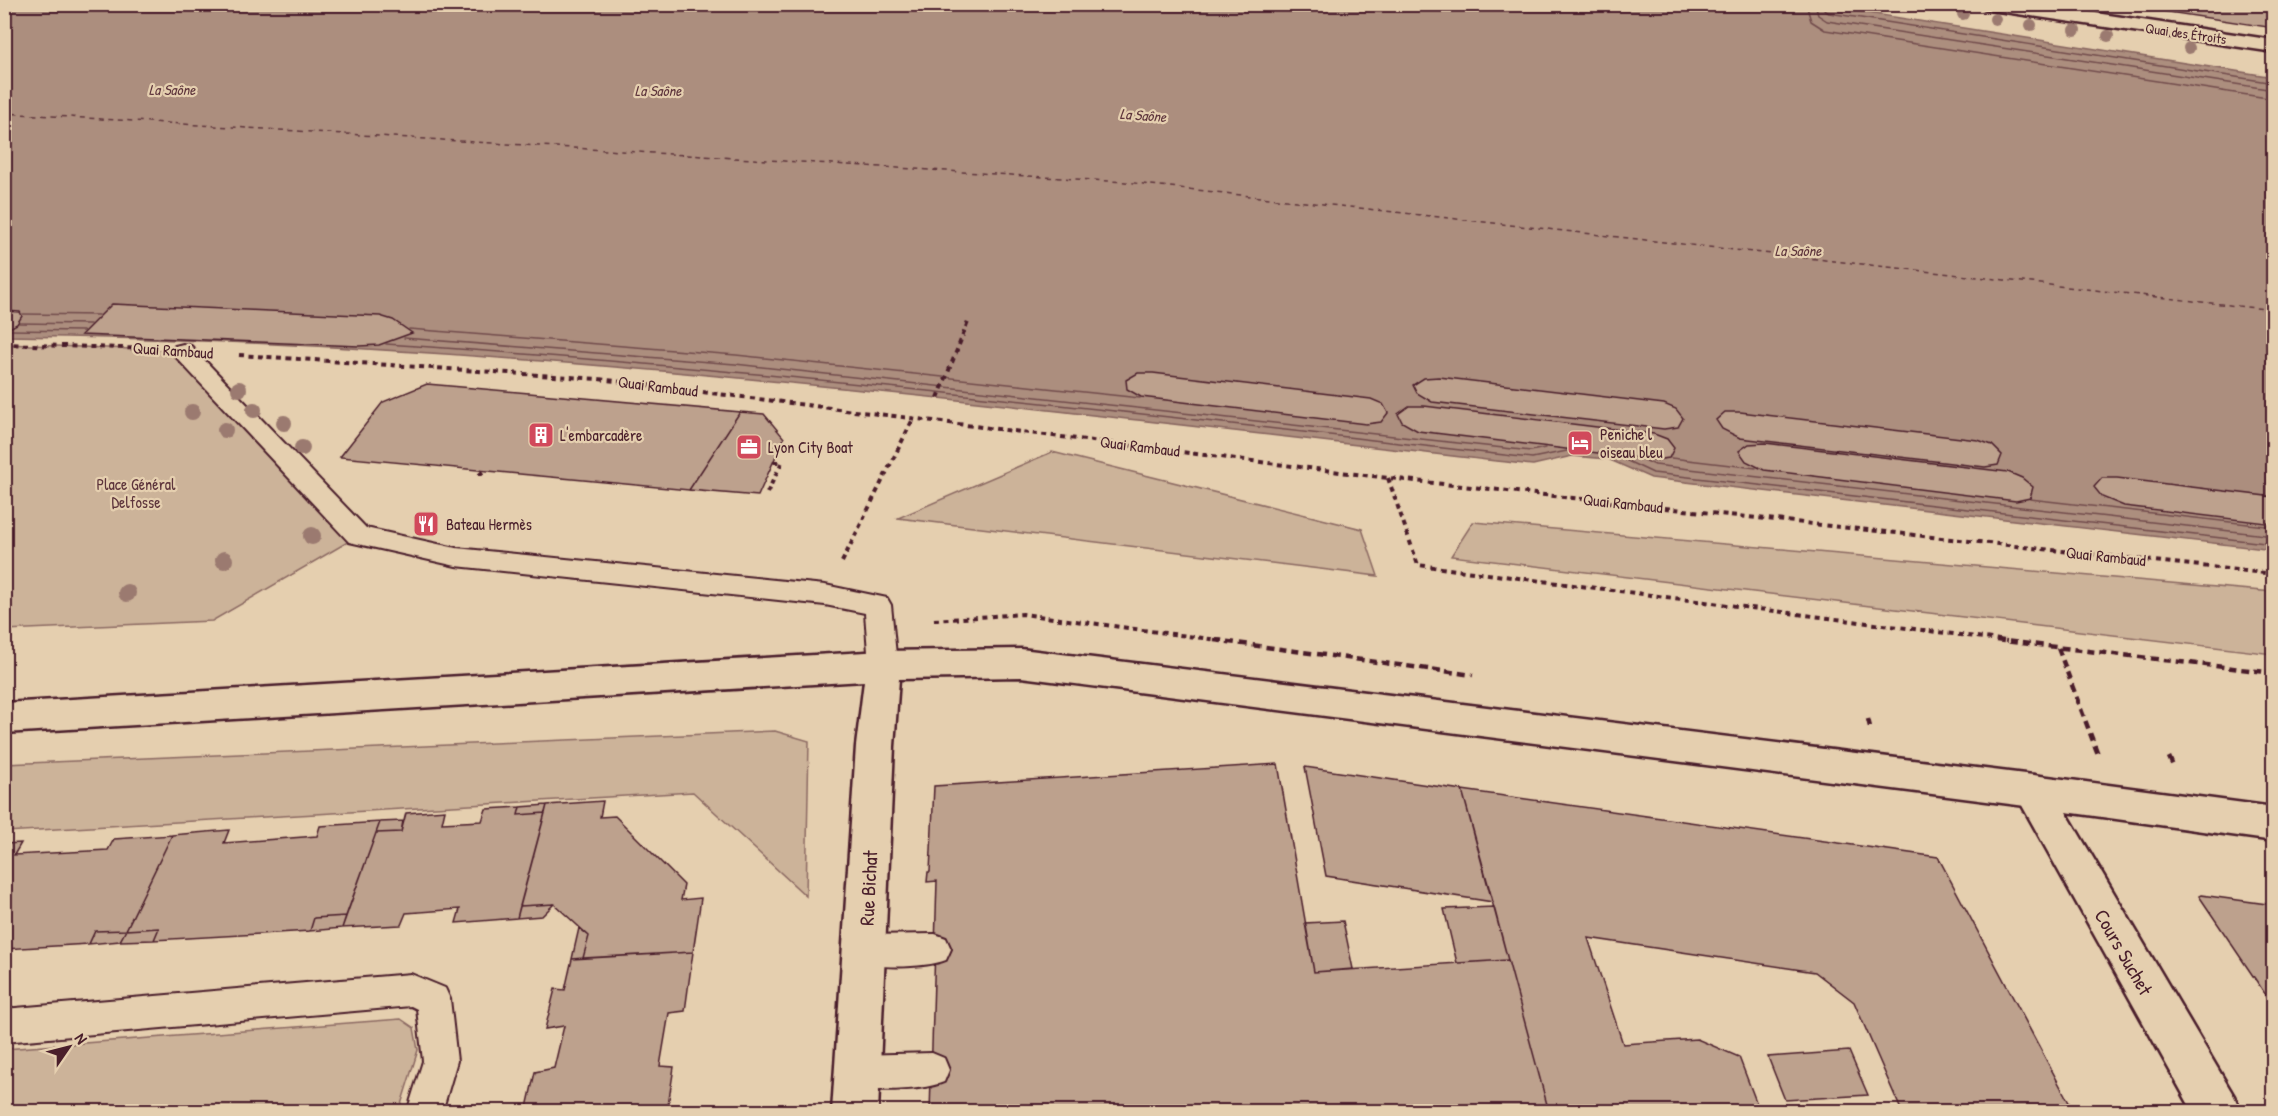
<svg xmlns="http://www.w3.org/2000/svg" width="2278" height="1116" viewBox="0 0 2278 1116" font-family="'Patrick Hand',sans-serif">
	<style>
		.green { fill: #ccb399; stroke: #8b6962; stroke-width: 1.5 }
		.water { fill: #ac8e7e; stroke: #85625d; stroke-width: 1.5 }
		.lines { fill: none; stroke-linecap: round; stroke-linejoin: round }
		.shore { stroke: #714b4c; stroke-width: 1.5 }
		.ferry { stroke: #5e353c; stroke-width: 1.5; stroke-dasharray: 5 4.5; stroke-linecap: butt }
		.building { fill: #bda18d; stroke: #4a1f2b; stroke-width: 1.5 }
		.lane-casing { stroke: #4a1f2b; stroke-width: 4 }
		.street-casing { stroke: #4a1f2b; stroke-width: 5 }
		.secondary-casing { stroke: #4a1f2b; stroke-width: 5 }
		.path-far1 { stroke: #4a1f2b; stroke-width: 4; stroke-dasharray: 5 4.5; stroke-linecap: butt }
		.path { stroke: #4a1f2b; stroke-width: 4.5; stroke-dasharray: 8 5; stroke-linecap: butt }
		.lane { fill: #e5cfaf; fill-rule: evenodd }
		.street { fill: #e5cfaf; fill-rule: evenodd }
		.secondary { fill: #e5cfaf; fill-rule: evenodd }
		.tree { fill: #9b7a70 }
		.labels { text-anchor: middle; dominant-baseline: central; stroke-width: 4.5; stroke-linejoin: round; paint-order: stroke }
		.far-street-label { font-size: 14px; fill: #4a1f2b; stroke: #e5cfaf }
		.far-water-label { font-size: 15px; font-style: italic; fill: #5e353c; stroke: #e5cfaf }
		.street-label { font-size: 16px; fill: #4a1f2b; stroke: #e5cfaf }
		.poi-label { font-size: 16px; fill: #4a1f2b; stroke: #e5cfaf; text-anchor: start }
		.park-label { font-size: 16px; fill: #5e353c; stroke: #e5cfaf }
		.near-street-label { font-size: 20px; fill: #4a1f2b; stroke: #e5cfaf }
	</style>
	<rect width="100%" height="100%" fill="#e5cfaf"/>
	<filter id="ink" filterUnits="userSpaceOnUse"><feTurbulence type="fractalNoise" baseFrequency=".0167" numOctaves="2"/><feDisplacementMap in="SourceGraphic" scale="12" xChannelSelector="R" yChannelSelector="G"/><feConvolveMatrix kernelMatrix="1 2 1 2 8 2 1 2 1" color-interpolation-filters="sRGB"/></filter>
	<g filter="url(#ink)">
		<path class="green" d="M4 344 183 351 358 536 212 621 5 630Z
			M1052 452 1362 529 1378 576 898 518Z
			M1473 522 2273 592V654L1451 556Z
			M775 731 809 741 806 896 693 792 5 832V764Z
			M401 1019 414 1028 418 1050 399 1111H5V1049Z"/>
		<path class="water" d="M1811 4 2273 77V550L1651 478 1608 459 1572 456 1533 465C1025 408 516 341 5 336V5Z"/>
		<g class="lines">
			<path class="shore" d="M1806 4 1811 21 1825 30 2274 99
				M1815 4 1818 15 1827 21 2274 90
				M1823 4 1824 10 1829 13 2274 83
				M23 314 99 315
				M19 323 90 324
				M409 329 736 355 1140 398
				M8 330 83 331
				M404 338 735 364 1531 451 1545 448
				M386 344C769 369 1150 415 1532 458L1567 451
				M1619 457 1653 473 2274 544
				M1671 458 1756 468
				M1644 460 1655 465 2274 536
				M2030 499 2274 527"/>
			<path class="ferry" d="M4 113 1125 182 2274 310"/>
		</g>
		<path class="building" d="M2116 4H2267L2274 6V28Z
			M112 304 380 316 393 320 412 333 379 345 359 346 81 335Z
			M4 311 20 312 22 316 17 324 4 331Z
			M1138 373H1153L1371 399 1383 404 1388 413 1381 422 1366 424 1141 397 1127 389 1126 380Z
			M1439 377 1664 404 1676 409 1683 418 1678 427 1664 429 1432 402 1417 393 1413 385 1424 378Z
			M427 384 473 388 740 412 689 490 340 457 383 402Z
			M1409 406H1424L1654 434 1667 439 1674 448 1669 458 1655 460 1418 431 1402 422 1398 414Z
			M740 412 764 414 784 438 758 496 689 490Z
			M1725 412H1740L1978 440 1992 445 2002 455 1998 465 1985 467 1740 438 1722 429 1716 420Z
			M1765 443 2008 472 2022 478 2033 487 2030 498 2016 501 1764 470 1746 461 1739 451 1749 444Z
			M2102 478H2117L2274 497V524L2124 506 2102 497 2094 487Z
			M1278 764 1314 972 1508 960 1549 1112H930L937 881 927 882 928 872H930L934 786Z
			M1305 767 1462 790 1493 902 1326 876Z
			M1462 790 1938 857 2074 1112H1902L1854 1002 1815 972 1588 938 1623 1044 1697 1039 1739 1057 1760 1112H1549Z
			M603 801 600 817 615 816 684 885 681 900 701 898 693 952 583 958 589 936 554 904 520 906 547 805Z
			M547 805 545 813 518 815 520 807Z
			M520 807 518 815 545 813 517 918 456 923 460 909 406 913 401 925 342 928 376 833 401 832 406 813 445 810 442 823 482 821 486 809Z
			M403 821 401 832 376 833 380 822Z
			M380 822 346 916 314 918 310 931 154 940 159 928 126 930 172 835 229 830 224 843 317 836 320 826Z
			M172 835 126 930 95 931 89 944 4 949V844L21 843 14 855 108 850 114 839Z
			M2201 895 2274 905V1007L2199 896Z
			M554 904 542 916 517 918 520 906Z
			M1494 907 1508 960 1457 963 1444 909Z
			M346 916 342 928 310 931 314 918Z
			M1343 921 1353 969 1314 972 1305 923Z
			M159 928 154 940 120 941 126 930Z
			M579 928 589 936 583 958 572 959Z
			M126 930 120 941 89 944 95 931Z
			M693 952 685 1011 669 1013 660 1066 674 1067 667 1112 540 1110 526 1112 535 1072 554 1068 564 1026 545 1029 555 989 565 990 572 959Z
			M1849 1051 1868 1095 1785 1100 1768 1057Z"/>
		<g class="lines">
			<g class="lane-casing">
				<path id="lane" d="M183 344 191 346 366 528 456 548 825 585 887 598 891 605 897 665 893 673 883 676 873 673 869 665 865 613 825 605 456 566 349 542 175 356 172 351 175 346Z
					M935 934 946 938 951 949 946 960C926 968 875 969 855 961L850 950 855 939 866 935Z
					M411 974 445 988 450 999 457 1061 442 1112H407L423 1061 417 1009 411 1006 4 1042V1009Z
					M932 1053 944 1058 949 1070 944 1082C922 1091 867 1093 846 1084L841 1072 846 1060 858 1055Z"/>
			</g>
			<g class="street-casing">
				<path id="street" d="M1021 649 2033 775 2047 779 2052 791 2047 803 2033 807 1021 677 899 679 894 746 878 1112H832L856 746 864 681 4 733V703L883 651Z"/>
			</g>
			<g class="secondary-casing">
				<path id="secondary" d="M1981 4H2036L2274 40V52L1991 10 1984 8Z
					M2033 775 2274 807V841L2066 812 2234 1096 2241 1112H2193L2014 791 2019 779Z"/>
			</g>
			<path class="path-far1" d="M4 344 151 349
				M239 355 599 379 1388 478 2274 574
				M938 398 968 322
				M479 475 484 471
				M1388 478 1418 565 2007 641
				M767 493 782 462H773
				M842 562 914 417
				M934 620 1023 614 1225 641"/>
			<path class="path" d="M1214 640 1473 675
				M1996 640 2274 673
				M2058 648 2099 757
				M1868 719 1870 727
				M2169 757 2173 766"/>
			<use href="#lane" class="lane"/>
			<use href="#street" class="street"/>
			<use href="#secondary" class="secondary"/>
		</g>
		<g class="tree">
			<circle cx="1963" cy="14" r="6"/>
			<circle cx="1995" cy="19" r="6"/>
			<circle cx="2031" cy="25" r="6"/>
			<circle cx="2075" cy="30" r="6"/>
			<circle cx="2108" cy="36" r="6"/>
			<circle cx="2189" cy="48" r="6"/>
			<circle cx="239" cy="389" r="8"/>
			<circle cx="254" cy="410" r="8"/>
			<circle cx="192" cy="412" r="8"/>
			<circle cx="284" cy="423" r="8"/>
			<circle cx="225" cy="430" r="8"/>
			<circle cx="302" cy="448" r="8"/>
			<circle cx="312" cy="536" r="9"/>
			<circle cx="224" cy="560" r="9"/>
			<circle cx="127" cy="593" r="9"/>
		</g>
	</g>
	<defs>
		<g id="building-square" transform="scale(1.35)"><rect x="-9" y="-9" width="18" height="18" rx="4" fill="#d1495b" stroke="#e5cfaf"/><path d="M-4-6H4V6H1V3H-1V6H-4ZM-2.5-4.3h1.7v1.8h-1.7ZM.8-4.3h1.7v1.8H.8ZM-2.5-1h1.7V.8h-1.7ZM.8-1h1.7V.8H.8Z" fill="#fff"/></g>
		<g id="hotel-square" transform="scale(1.35)"><rect x="-9" y="-9" width="18" height="18" rx="4" fill="#d1495b" stroke="#e5cfaf"/><path d="M-6-4.5h1.5V1H6V5H4.5V3h-9V5H-6ZM-4 0a1.8 1.8 0 1 1 3.6 0ZM.5 0V-2.5h3Q6-2.5 6 0Z" fill="#fff"/></g>
		<g id="office-square" transform="scale(1.35)"><rect x="-9" y="-9" width="18" height="18" rx="4" fill="#d1495b" stroke="#e5cfaf"/><path d="M-6-3h4V-5.5h4V-3h4V5H-6ZM-1-4.5V-3h2v-1.5ZM-6 0V1H6V0Z" fill="#fff"/></g>
		<g id="restaurant-square" transform="scale(1.35)"><rect x="-9" y="-9" width="18" height="18" rx="4" fill="#d1495b" stroke="#e5cfaf"/><path d="M-5-6h1v4h1v-4h1v4h1v-4h1v5L-1.5 .5V6h-2V.5L-5-1ZM5-6V6H3V1.5H1.5Q1.5-4 5-6Z" fill="#fff"/></g>
	</defs>
	<g fill-rule="evenodd">
		<use href="#building-square" x="541" y="435"/>
		<use href="#hotel-square" x="1580" y="443"/>
		<use href="#office-square" x="749" y="447"/>
		<use href="#restaurant-square" x="426" y="524"/>
	</g>
	<g class="labels">
		<g class="far-street-label">
			<text transform="translate(2186 33) rotate(8)">Quai des Étroits</text>
		</g>
		<g class="far-water-label">
			<text x="172" y="89">La Saône</text>
			<text x="658" y="90">La Saône</text>
			<text transform="translate(1143 115) rotate(4)">La Saône</text>
			<text x="1798" y="250">La Saône</text>
		</g>
		<g class="street-label">
			<text transform="translate(173 350) rotate(4)">Quai Rambaud</text>
			<text transform="translate(658 386) rotate(7)">Quai Rambaud</text>
			<text transform="translate(1140 446) rotate(7)">Quai Rambaud</text>
			<text transform="translate(1623 503) rotate(6)">Quai Rambaud</text>
			<text transform="translate(2106 556) rotate(6)">Quai Rambaud</text>
		</g>
		<g class="poi-label">
			<text x="1600" y="434">Peniche l<tspan x="1600" dy="18">oiseau bleu</tspan></text>
			<text x="560" y="435">L'embarcadère</text>
			<text x="768" y="447">Lyon City Boat</text>
			<text x="446" y="524">Bateau Hermès</text>
		</g>
		<g class="park-label">
			<text x="136" y="484">Place Général<tspan x="136" dy="18">Delfosse</tspan></text>
		</g>
		<g class="near-street-label">
			<text transform="translate(868 888) rotate(-87)">Rue Bichat</text>
			<text transform="translate(2124 952) rotate(60)">Cours Suchet</text>
		</g>
	</g>
	<rect width="2278" height="1116" fill="none" stroke="#e5cfaf" stroke-width="24"/>
	<rect x="12" y="12" width="2254" height="1092" fill="none" stroke="#4a1f2b" stroke-width="2" filter="url(#ink)"/>
	<g transform="translate(69 1047) rotate(55)" stroke="#e5cfaf" stroke-width="4.5" paint-order="stroke">
	<path d="M0-4.5L10 22L0 15L-10 22Z" fill="#4a1f2b"/>
	<text y="-9" font-size="16" font-weight="bold" text-anchor="middle" fill="#4a1f2b">N</text>
	</g>
</svg>
